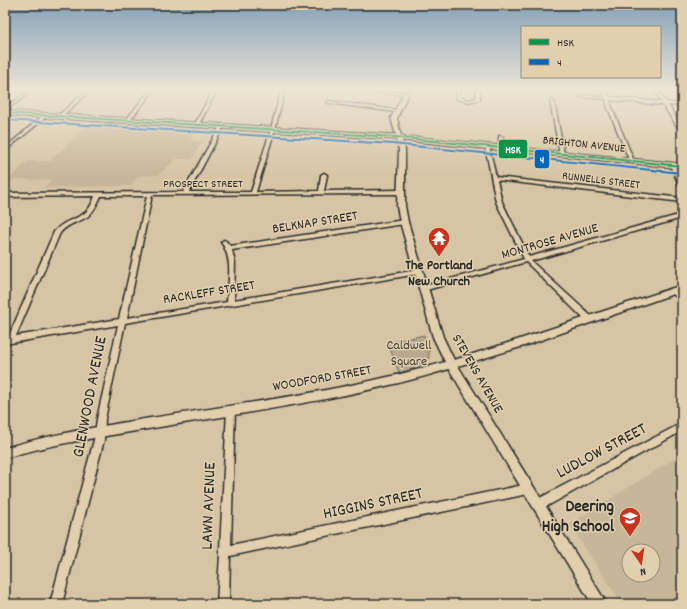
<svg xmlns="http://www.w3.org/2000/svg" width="687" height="609" viewBox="0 0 687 609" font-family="Dekko,sans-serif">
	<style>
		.built { fill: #c7b79a; fill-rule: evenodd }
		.green { fill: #b6a98f; stroke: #706a5d }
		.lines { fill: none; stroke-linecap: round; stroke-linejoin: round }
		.minor-casing { stroke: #2b2b2b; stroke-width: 3 }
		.secondary-casing { stroke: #2b2b2b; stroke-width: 3 }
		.minor { fill: #e1cfad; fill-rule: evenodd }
		.secondary { fill: #e1cfad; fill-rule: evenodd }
		.bus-1-casing { stroke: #e1cfad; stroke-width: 3 }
		.bus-2-casing { stroke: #e1cfad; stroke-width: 3 }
		.bus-1 { fill: #06944b; fill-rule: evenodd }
		.bus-2 { fill: #0065bd; fill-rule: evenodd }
		.labels { text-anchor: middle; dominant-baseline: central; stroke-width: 3; stroke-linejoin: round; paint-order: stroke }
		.far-street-label { font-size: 12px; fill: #2b2b2b; stroke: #e1cfad }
		.street-label { font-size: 14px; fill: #2b2b2b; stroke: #e1cfad }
		.poi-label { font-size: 14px; font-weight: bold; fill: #2b2b2b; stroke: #e1cfad }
		.park-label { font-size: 14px; fill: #403e3a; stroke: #e1cfad }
		.near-street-label { font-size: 17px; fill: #2b2b2b; stroke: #e1cfad }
		.near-poi-label { font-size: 17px; font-weight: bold; fill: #2b2b2b; stroke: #e1cfad; text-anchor: end }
		.line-badge { stroke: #e1cfad; stroke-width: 1.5 }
		.badge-label { font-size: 11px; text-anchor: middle; font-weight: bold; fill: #fff }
	</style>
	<rect width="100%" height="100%" fill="#d6c5a5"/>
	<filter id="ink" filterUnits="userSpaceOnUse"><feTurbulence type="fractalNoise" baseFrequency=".025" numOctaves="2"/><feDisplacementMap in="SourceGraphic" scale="8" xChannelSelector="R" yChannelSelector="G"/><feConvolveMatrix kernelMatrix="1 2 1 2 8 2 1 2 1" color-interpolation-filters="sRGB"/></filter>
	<g filter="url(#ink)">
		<path class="built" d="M92 121 201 128 190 140 202 142 192 159H176L158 175 138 176 131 186 44 188 51 180 9 179 28 161H50Z
			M682 454V604H622L569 524ZM629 551H653V575H629Z"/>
		<path class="green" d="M424 335 429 351V359L419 367 399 373 388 343Z"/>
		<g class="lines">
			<g class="minor-casing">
				<path id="minor" d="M30 90H34L5 111V108Z
					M87 90H91L61 117H59V115Z
					M150 90H154L129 121H127V119Z
					M213 90H217L199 124 196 125 195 124Z
					M281 90H285L275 129 256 192 319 191 321 175 324 173 327 175 324 191 401 190 404 192 401 194 152 195 127 318 227 302C228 281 234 260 221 242L224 240 226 241 230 246 404 220 407 222 404 224 232 250 235 263 234 300 418 270 421 272 418 274 125 323 105 419 104 440 62 604H50L94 440 97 419 118 325 5 344V338H8L54 232C65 219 75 221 86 212 90 208 93 202 95 196L5 197V193L183 192 220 126 222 125 224 126 189 192H251L271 129ZM101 196H147L119 319 16 336 60 233C68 223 77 223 87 217 94 212 97 204 101 196Z
					M363 90H372L406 93 408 94 406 95 365 91Z
					M456 90H460V97L469 100 476 98V90H480V99L469 102 457 99Z
					M603 90H607L609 97 662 102 654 90H658L666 102 682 104V106L668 105 682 127V131H680L663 105 610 100 612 108 634 161 630 162 608 108 606 99 581 97 579 96 581 95 605 97Z
					M552 100 554 101 564 154 562 155 560 154 550 101Z
					M329 101 396 110 398 111 396 112 328 103 327 102Z
					M45 114 48 115 5 151V148Z
					M499 136 503 137V148L501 149 499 148Z
					M485 145 489 146 496 177 682 198V202L497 180 502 202 529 257 682 214V218L531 261 592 317 593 319 589 322 586 321 526 262 423 291H421L420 289 421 287 524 259 496 202Z
					M670 164 674 165 682 179V186L679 184 670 165Z
					M671 289H675L682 294V300L671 293 670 291Z
					M231 406 234 407 235 410 231 545 528 484 531 486 533 489 531 492 528 494 230 556 229 604H217L220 554 219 552 220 549 227 410 228 407Z
					M682 423V431L542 509 538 510 534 509 533 505 534 501Z"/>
			</g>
			<g class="secondary-casing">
				<path id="secondary" d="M406 90H410L397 118 401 136 682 164V168L402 140 405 150V206L408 222 443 337 454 360 517 340 682 285V291L524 346 458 366 607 604H592L449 369C351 399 248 412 148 429 100 437 51 444 5 458V448C50 434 98 427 144 419 245 403 347 391 445 362L433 337 400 222 397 206 399 150 396 139 5 115V111L396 135 391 118Z"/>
			</g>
			<use href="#minor" class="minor"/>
			<use href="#secondary" class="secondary"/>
			<g class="bus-1-casing">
				<path id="bus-1" d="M5 112 394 136 682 165V167L394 138 5 114Z"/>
			</g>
			<g class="bus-2-casing">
				<path id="bus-2" d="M5 119 393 143 681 172H682V174L393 145 5 121Z"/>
			</g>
			<use href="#bus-1" class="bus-1"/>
			<use href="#bus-2" class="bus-2"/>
		</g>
	</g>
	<linearGradient id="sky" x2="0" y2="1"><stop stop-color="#83a1b8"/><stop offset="0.51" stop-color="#ede5d6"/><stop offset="1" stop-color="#ede5d6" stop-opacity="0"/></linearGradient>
	<rect width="687" height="175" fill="url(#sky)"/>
	<defs>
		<g id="temple-pin" transform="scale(1.15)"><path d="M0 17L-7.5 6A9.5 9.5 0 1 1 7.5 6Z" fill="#c8321e" stroke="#e1cfad"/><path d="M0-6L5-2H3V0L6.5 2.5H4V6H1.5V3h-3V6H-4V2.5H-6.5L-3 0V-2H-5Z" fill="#fff"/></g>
		<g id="school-pin" transform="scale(1.15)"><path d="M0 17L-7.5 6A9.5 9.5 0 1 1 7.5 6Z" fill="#c8321e" stroke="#e1cfad"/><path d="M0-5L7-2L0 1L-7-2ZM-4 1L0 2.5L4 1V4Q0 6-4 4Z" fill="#fff"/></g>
	</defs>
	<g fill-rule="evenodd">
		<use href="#temple-pin" x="439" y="238"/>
		<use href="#school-pin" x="630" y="518"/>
	</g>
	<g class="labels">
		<g class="far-street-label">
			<text transform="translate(584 145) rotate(6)">BRIGHTON AVENUE</text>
			<text transform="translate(601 181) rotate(7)">RUNNELLS STREET</text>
			<text x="203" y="184">PROSPECT STREET</text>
		</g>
		<g class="street-label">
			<text transform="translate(315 223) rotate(-9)">BELKNAP STREET</text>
			<text transform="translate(550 242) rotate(-16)">MONTROSE AVENUE</text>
			<text transform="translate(209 293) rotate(-9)">RACKLEFF STREET</text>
			<text transform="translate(477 374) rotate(60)">STEVENS AVENUE</text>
			<text transform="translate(322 379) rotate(-10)">WOODFORD STREET</text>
		</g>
		<g class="poi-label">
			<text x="439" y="266">The Portland<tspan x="439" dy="16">New Church</tspan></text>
		</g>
		<g class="park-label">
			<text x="409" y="346">Caldwell<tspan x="409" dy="16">Square</tspan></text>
		</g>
		<g class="near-street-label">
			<text transform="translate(91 397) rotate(-79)">GLENWOOD AVENUE</text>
			<text transform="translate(602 452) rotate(-28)">LUDLOW STREET</text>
			<text transform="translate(373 505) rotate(-12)">HIGGINS STREET</text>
			<text transform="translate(210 506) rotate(-88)">LAWN AVENUE</text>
		</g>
		<g class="near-poi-label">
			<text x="614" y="508">Deering<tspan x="614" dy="20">High School</tspan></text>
		</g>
	</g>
	<g class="line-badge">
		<rect x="498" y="139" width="30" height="20" rx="4" fill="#06944b"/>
		<rect x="534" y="149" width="16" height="20" rx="4" fill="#0065bd"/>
	</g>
	<g class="badge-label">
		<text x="513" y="153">HSK</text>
		<text x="542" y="163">4</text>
	</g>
	<rect width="687" height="609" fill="none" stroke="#e1cfad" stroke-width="20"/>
	<rect x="10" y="10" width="667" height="589" fill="none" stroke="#2b2b2b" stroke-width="1.5" filter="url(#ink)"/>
	<rect x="521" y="26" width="140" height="52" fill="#e1cfad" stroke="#988d79"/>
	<rect x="529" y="39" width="20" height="6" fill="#06944b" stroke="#988d79"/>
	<text x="557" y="46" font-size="12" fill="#2b2b2b">HSK</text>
	<rect x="529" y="59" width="20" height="6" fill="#0065bd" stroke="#988d79"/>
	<text x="557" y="66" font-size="12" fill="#2b2b2b">4</text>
	<g transform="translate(641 563) rotate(167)"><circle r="19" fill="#e1cfad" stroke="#988d79"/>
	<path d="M0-3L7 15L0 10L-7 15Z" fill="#c8321e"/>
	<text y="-6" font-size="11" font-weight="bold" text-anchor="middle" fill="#2b2b2b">N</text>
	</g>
</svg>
